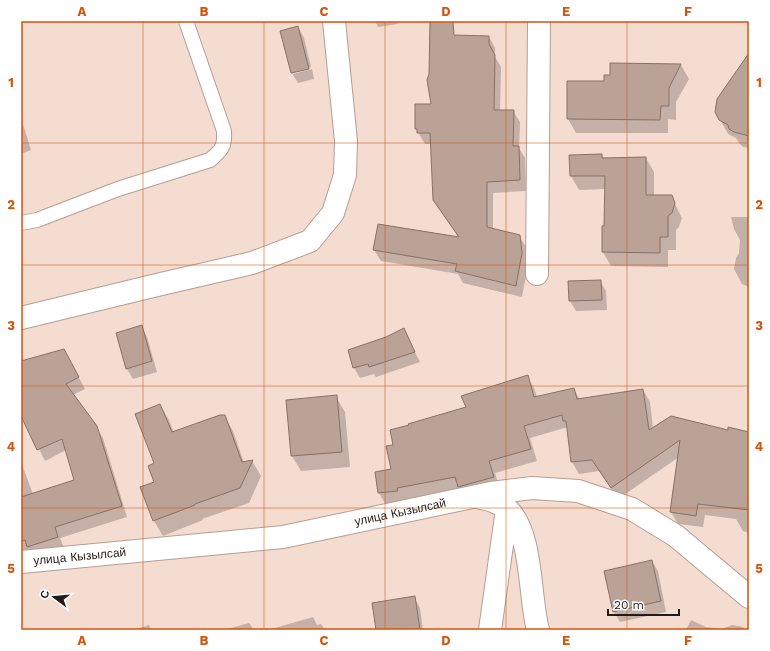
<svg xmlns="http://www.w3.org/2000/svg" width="770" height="651" viewBox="0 0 770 651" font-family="'Work Sans',sans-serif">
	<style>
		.shadow { fill: #0003 }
		.building { fill: #baa297; stroke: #877166 }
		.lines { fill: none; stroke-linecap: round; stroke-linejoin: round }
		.lane-casing { stroke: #b59e93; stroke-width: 16 }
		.street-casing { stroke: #b59e93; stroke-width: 24 }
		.lane { stroke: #fff; stroke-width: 14 }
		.street { stroke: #fff; stroke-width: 22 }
		.grid { fill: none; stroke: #d4530d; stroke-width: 1; stroke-opacity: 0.55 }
		.labels { text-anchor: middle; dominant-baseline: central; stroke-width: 3; stroke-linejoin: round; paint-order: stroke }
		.street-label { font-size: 12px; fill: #221a16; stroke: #fff }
		.neatline { fill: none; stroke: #d4530d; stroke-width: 1.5 }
		.grid-label { font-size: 13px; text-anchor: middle; font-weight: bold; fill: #d4530d }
	</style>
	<rect width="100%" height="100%" fill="#f5dcd1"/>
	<path class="shadow" d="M375 21H397L398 24 378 27Z
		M298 27 304 38 311 67 293 72V74L312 69 314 79 298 83 292 73 281 32Z
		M489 37 495 48V57L501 67 500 111H513L520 122 519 148 525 158 526 191 493 193V229L519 236 526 247 528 265 522 297 463 283 458 274 381 261 374 250 459 238 434 200 432 144H425L416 129V105H432Z
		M749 54V148L743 147 739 143 736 138 728 134 716 112Z
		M611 64 681 65 689 79 676 102V120L668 119V133H576L568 119V82H605L611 76Z
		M21 118 31 150 21 154Z
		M602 155 604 159 646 158 654 172V196H671L682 218 679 227 676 230V250H668V267L611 266 603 252 606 189 579 190 571 176 570 156Z
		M731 217H749V287L742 284 734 269 736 258 739 253 740 240 734 229Z
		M600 281 606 291 607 310 576 311 570 301Z
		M141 327 147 337 157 372 133 379 127 369Z
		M404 330 420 362 376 377 374 374 360 378 354 368 349 350 386 338Z
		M21 355 24 362 70 361 85 389 73 395 96 427 103 438 127 517 60 538 64 548 21 554V462L33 494 76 481 66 450 45 461 21 413Z
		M527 376 534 388 537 397 574 389 580 400 643 390 650 402 653 428 749 432V533L743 531 736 519 705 515 703 527 678 524 671 512 679 457 618 499 599 471 579 474 572 462 568 427 530 438 537 461 495 473 500 489H460L403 500 404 503 386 505 379 493 376 472 392 470 394 446Z
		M336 397 345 412 350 467 301 471 292 456 287 401Z
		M160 405 169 420 174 433 224 416 233 431 244 463 252 461 261 476 249 503 202 519 203 520 163 536 154 521 141 488 156 482 155 464Z
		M652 561 658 571 666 612 620 622 614 612Z
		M414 597 420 608 423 630H377Z
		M313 617 317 625 321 624 325 630H268Z
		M691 620 706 627 722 629 732 625 743 627 746 630H686Z
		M249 623 254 630H224Z
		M149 625 151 630H133Z"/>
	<path class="building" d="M430 21H453L454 35 489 36V44L495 55 494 110H514L513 146H519L520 180 487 182V227L520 235 522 253 516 286 455 271 457 264 373 250 378 224 459 237 433 200 430 133H417V129H415V104H431L427 80 429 74Z
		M298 26 309 69 291 73 280 31Z
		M749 53V136L734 132 729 129 728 125 719 120 715 112 717 99Z
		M610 63 681 64 669 88V106H661L660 120 567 119V81H604V75H610Z
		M602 154V158L646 157V195H672L675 203 672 213 668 216V237H660V253L602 252V226H604L605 176H570L569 155Z
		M601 280 602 300 569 301 568 281Z
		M142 325 152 361 126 369 116 333Z
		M404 328 415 352 369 367 368 364 353 368 348 350 386 337Z
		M64 349 79 377 66 384 97 426 122 506 55 527 58 537 27 547 25 540 21 541V497L74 480 62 439 37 450 21 416V361Z
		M528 375 534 397 574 388 577 399 643 389 649 430 671 416 728 430V427L749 432V510L698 504 696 516 670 512 680 440 611 488 592 460 571 462 566 421H563L562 415 524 426 531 449 489 461 494 477 458 487 455 477 397 488 398 491 378 493 375 472 391 469 386 446 393 445 390 430 409 425 408 424 466 407 461 396Z
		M337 395 342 452 291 456 286 400Z
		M160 404 172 432 220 415H225L242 462 253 460 240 488 195 504V505L153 521 140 487 154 482 148 466 154 463 135 414Z
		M652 560 661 601 613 612 604 571Z
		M415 596 420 630H376L372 603Z"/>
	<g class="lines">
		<g class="lane-casing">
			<path id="lane" d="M21 223 37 220 118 189 210 160C222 150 225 146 224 131L186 21"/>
		</g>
		<g class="street-casing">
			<g id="street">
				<path d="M537 274 539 21"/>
				<path d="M21 318 157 285 252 263 310 241 333 213 345 175 346 141 334 21"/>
				<path d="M476 497C487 499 498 501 507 509 533 532 529 597 538 630"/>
				<path id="s1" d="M21 562 283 537 491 493 532 488 578 491 632 509 676 536 749 597"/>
				<path d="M490 630 507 509"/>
			</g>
		</g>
		<use href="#lane" class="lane"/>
		<use href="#street" class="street"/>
	</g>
	<path class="grid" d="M143 21V630M264 21V630M385 21V630M506 21V630M627 21V630M21 143H749M21 265H749M21 386H749M21 508H749"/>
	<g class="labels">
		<g class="street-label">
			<text stroke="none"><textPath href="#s1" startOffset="383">улица Кызылсай</textPath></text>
			<text stroke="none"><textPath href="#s1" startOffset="59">улица Кызылсай</textPath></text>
		</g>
	</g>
	<rect width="770" height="651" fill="none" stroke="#ffffff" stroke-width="44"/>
	<g transform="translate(54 597) rotate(286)" stroke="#ffffff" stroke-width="3" paint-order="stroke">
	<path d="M0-3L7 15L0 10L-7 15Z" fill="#221a16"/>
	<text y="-6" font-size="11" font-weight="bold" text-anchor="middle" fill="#221a16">С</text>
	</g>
	<path d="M608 609v6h71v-6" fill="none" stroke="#221a16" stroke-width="2"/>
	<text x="614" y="609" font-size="12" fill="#221a16" stroke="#ffffff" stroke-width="3" paint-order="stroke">20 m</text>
	<rect x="22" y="22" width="726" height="607" class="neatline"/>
	<g class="grid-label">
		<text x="82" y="16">A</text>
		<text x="204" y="16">B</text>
		<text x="324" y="16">C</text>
		<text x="446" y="16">D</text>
		<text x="566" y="16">E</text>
		<text x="688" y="16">F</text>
		<text x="11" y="87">1</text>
		<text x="759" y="87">1</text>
		<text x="11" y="209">2</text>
		<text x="759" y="209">2</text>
		<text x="11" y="330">3</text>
		<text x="759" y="330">3</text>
		<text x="11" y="451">4</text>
		<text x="759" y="451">4</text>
		<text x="11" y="573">5</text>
		<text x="759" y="573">5</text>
		<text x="82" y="645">A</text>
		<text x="204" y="645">B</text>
		<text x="324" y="645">C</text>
		<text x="446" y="645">D</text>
		<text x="566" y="645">E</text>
		<text x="688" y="645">F</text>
	</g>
</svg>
